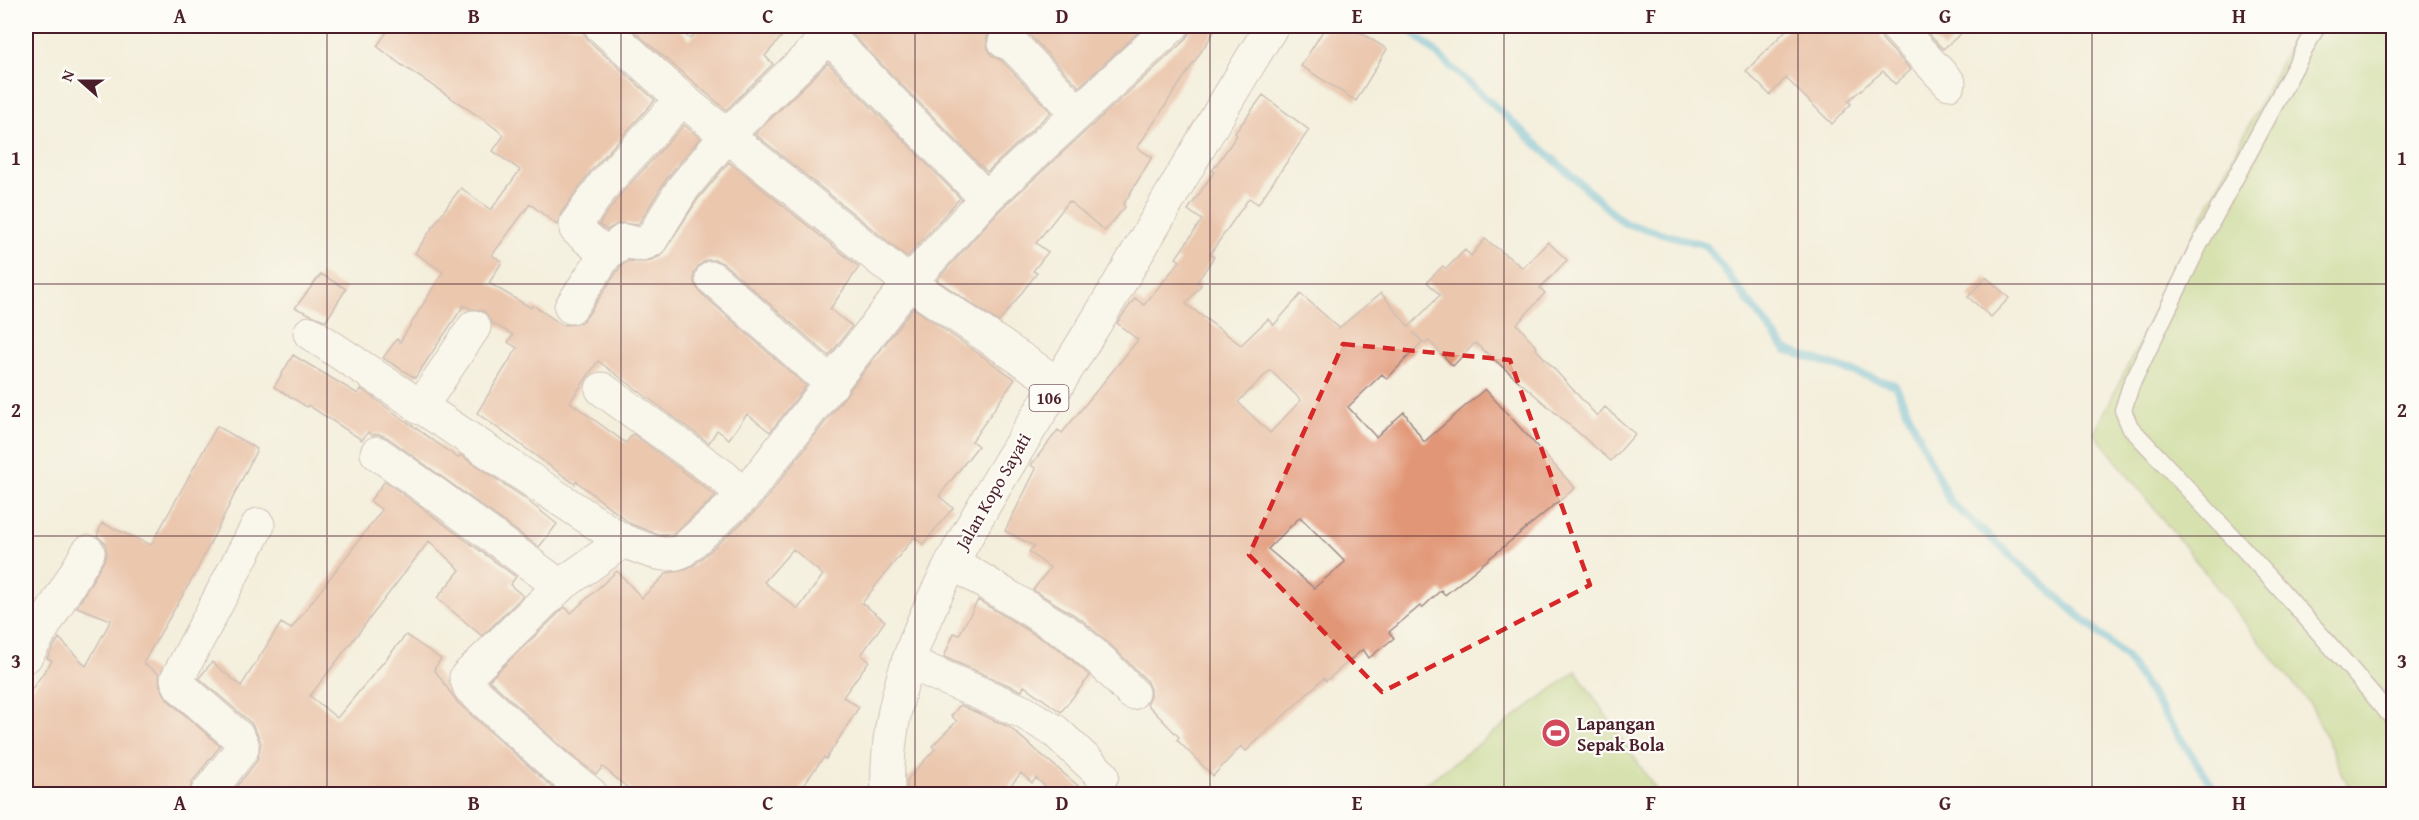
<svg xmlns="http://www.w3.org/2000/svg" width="2419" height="820" viewBox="0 0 2419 820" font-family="'Gentium Book Plus',serif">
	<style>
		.green { fill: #b2d178; stroke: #7e7852; stroke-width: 1.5 }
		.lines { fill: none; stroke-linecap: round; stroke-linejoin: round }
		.stream { stroke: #57b5d5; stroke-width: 8 }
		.building { fill: #e19777; fill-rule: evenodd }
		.lane-casing { stroke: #9f8784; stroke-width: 19 }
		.street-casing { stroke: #9f8784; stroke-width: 35 }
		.primary-casing { stroke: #9f8784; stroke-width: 35 }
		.lane { stroke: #fff; stroke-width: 16 }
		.street { stroke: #fff; stroke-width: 33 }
		.primary { stroke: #fff; stroke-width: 33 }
		.marked { fill: none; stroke: #d62828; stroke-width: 4.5; stroke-dasharray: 12 8; stroke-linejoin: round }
		.grid { fill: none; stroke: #4a1f2b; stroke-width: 1.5; stroke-opacity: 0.55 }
		.labels { text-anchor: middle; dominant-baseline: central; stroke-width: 4.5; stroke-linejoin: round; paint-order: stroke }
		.shield { fill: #fdfcf7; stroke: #806168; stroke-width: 1.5 }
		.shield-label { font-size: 16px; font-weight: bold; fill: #4a1f2b }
		.street-label { font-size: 18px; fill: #4a1f2b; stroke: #fdfcf7 }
		.poi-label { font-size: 18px; font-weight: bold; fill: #4a1f2b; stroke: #fdfcf7; text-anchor: start }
		.neatline { fill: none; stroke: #4a1f2b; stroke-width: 2 }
		.grid-label { font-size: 20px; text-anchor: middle; font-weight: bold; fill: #4a1f2b }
	</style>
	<rect width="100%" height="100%" fill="#fdfcf7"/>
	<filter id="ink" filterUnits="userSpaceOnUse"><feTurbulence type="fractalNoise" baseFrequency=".0167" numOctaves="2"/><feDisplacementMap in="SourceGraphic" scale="12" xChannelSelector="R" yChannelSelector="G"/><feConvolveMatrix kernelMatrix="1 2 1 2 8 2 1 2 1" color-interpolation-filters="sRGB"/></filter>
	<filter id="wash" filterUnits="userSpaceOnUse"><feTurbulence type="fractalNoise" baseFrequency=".008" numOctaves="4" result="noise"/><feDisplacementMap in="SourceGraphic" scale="24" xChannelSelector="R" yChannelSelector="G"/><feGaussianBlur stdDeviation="1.35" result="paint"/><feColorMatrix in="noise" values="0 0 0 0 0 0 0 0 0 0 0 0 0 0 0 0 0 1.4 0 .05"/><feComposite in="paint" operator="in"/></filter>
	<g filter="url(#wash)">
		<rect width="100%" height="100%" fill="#f4efdc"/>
		<path class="green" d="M2299 26H2393V794H2352L2312 707 2094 433Z
			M1576 671 1659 794H1412Z"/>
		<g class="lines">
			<path class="stream" d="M1406 26 1624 223 1705 245 1786 350 1895 385 1950 502 2126 657 2213 787 2214 794"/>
		</g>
		<g id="blocks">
			<path class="building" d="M391 26H583V32L588 40 655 100 590 172 561 213 557 225 530 204 492 255 502 262 489 283 531 308 533 305 562 325 579 324 586 318 620 267 628 261 646 262 661 256 698 199 729 162 859 267 830 309 852 326 829 356 724 264 716 260H707L698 266 694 274V283L700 292 806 386 770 432 747 414 729 439 717 430 709 443 598 361 570 402 626 443 633 434 716 496 673 534H657L631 524 576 481 575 484 477 413 517 348 508 342 513 335 491 322 484 311 471 309 464 305 415 378 383 358 397 339 400 342 443 272 415 253 450 202 461 188 491 210 520 170 493 151 504 135 486 121 400 64 377 46Z
				M628 26H676L690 39 702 26H791L765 56 773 64 726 110Z
				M837 26H997L992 29 987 37V46L991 55 1002 61 1051 112 987 172 853 35Z
				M1016 26H1145L1079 87 1026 31Z
				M1190 26H1218L1137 148 1152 157 1123 205 1125 207 1105 231 1069 201 1036 243 1048 252 1033 271 1037 273 999 322 937 280 999 211 1185 40 1190 32Z
				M1326 26H1350L1387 49 1356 101 1301 66Z
				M1790 26H1878L1882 39 1911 70 1895 84 1883 71 1848 101 1851 104 1832 124 1786 78 1770 95 1746 71Z
				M1921 26H1970L1943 49Z
				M828 63 960 198 907 257 755 134Z
				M1263 95 1309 130 1258 204 1249 198 1210 254 1214 257 1197 282 1201 285 1186 304 1241 345 1268 319 1274 325 1301 294 1339 328 1381 293 1409 327 1440 295 1427 282 1443 266 1446 269 1465 250 1471 256 1485 239 1523 268 1548 242 1567 260 1540 288 1545 293 1517 324 1537 348 1536 349 1597 416 1605 407 1635 434 1611 461 1475 343 1453 366 1429 341 1425 344 1413 332 1422 342 1387 379 1382 374 1348 407 1376 437 1404 412 1424 442 1485 389 1575 488 1445 595 1441 590 1422 608 1420 606 1389 632 1394 638 1369 658 1363 649 1326 681 1324 678 1246 751 1241 746 1213 776 1177 740 1179 737 1147 704 1150 698V689L1146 680 1115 649 1081 619 1033 590 1050 568 1029 552 1034 546 1005 531 1036 469 1031 465 1058 430 1062 433 1138 340 1117 323 1135 298 1144 305 1180 261 1176 258 1202 220 1188 210 1214 172 1212 171 1237 135 1235 133ZM1270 370 1301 400 1270 433 1238 402ZM1300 517 1345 562 1314 588 1268 549Z
				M684 125 700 138 667 178 638 225 619 223 607 230 599 224 620 195Z
				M321 274 346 289 326 321 295 308Z
				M1986 277 2009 298 1991 317 1968 297Z
				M913 308 1015 379 972 441 978 446 939 496 953 508 923 544 914 537 862 603 885 621 861 655 869 661 843 697 859 707 826 759 824 757 796 795H636L603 767 596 774 571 755 489 680 565 607 571 613 617 571 642 598 667 573 680 571 694 565 759 508ZM793 549 823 575 798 609 764 582Z
				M293 355 358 394 361 389 458 458 460 455 523 497 557 524 539 547 388 438 379 434 372 435 368 432 362 440 308 405 307 407 274 387Z
				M217 426 257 449 195 574 143 663 159 674 160 686 168 700 220 746 192 782 189 795H26V697L52 661 47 658 59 638 86 666 111 620 77 607 104 561 107 553 105 543 97 536 102 523 151 545Z
				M385 481 516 577 510 585 523 596 482 636 437 598 460 570 429 541 310 696 337 718 406 635 441 659 434 669 457 702 561 795H230L257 761 261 743 258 735 251 723 199 678 212 662 241 686 281 623 291 629 382 510 370 501Z
				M978 600 1060 650 1090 676 1061 712 1024 686 1022 691 944 657 954 633 959 635Z
				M960 705 1009 727 1089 795H1055L1036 778 1032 783 1021 773 1003 795H907V780L935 749 932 746 957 721 951 716Z"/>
		</g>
	</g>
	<g filter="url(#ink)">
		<use href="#blocks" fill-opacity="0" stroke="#9f8784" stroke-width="1.5"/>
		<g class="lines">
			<g class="lane-casing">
				<path id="lane" d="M2317 26 2197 249 2131 385 2123 410 2130 427C2220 523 2310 619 2394 720"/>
			</g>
			<g class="street-casing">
				<path id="street" d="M601 26 682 99 909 283 1058 384
					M1896 26 1949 83
					M1005 42 1012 44 1078 113
					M606 254 576 229V224L605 183 682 99
					M712 278 832 384
					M571 307 606 254 623 241C635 242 640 248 651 240L683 188 728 134 821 44 828 42 840 48 986 198
					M310 333 623 541
					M602 389 724 477 744 496
					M420 408 474 327
					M377 453 435 494 560 586
					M952 562 1071 635 1102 662 1132 693
					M26 656 88 552
					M908 662 1023 712 1055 731 1102 775
					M207 794 242 749V744L238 737 180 686 177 679 258 525
					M591 794 559 769 470 688 466 677 560 586 623 541C642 547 662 560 682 551L744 496 909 283 986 198 1172 26"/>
			</g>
			<g class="primary-casing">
				<path id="primary" d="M888 794C883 689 932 595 983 507 1021 441 1062 378 1101 314 1159 218 1213 120 1272 26"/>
			</g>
			<use href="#lane" class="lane"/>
			<use href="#street" class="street"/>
			<use href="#primary" class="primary"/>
		</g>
	</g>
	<path d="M0 0H2419V820H0ZM1343 344 1510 360 1590 585 1382 692 1249 555Z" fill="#f4efdc" fill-opacity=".55" fill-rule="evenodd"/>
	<path class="marked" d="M1343 344 1510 360 1590 585 1382 692 1249 555Z"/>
	<path class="grid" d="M327 26V794M621 26V794M915 26V794M1210 26V794M1504 26V794M1798 26V794M2092 26V794M26 284H2394M26 536H2394"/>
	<defs>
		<g id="stadium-disc" transform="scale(1.5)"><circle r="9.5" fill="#d1495b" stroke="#fdfcf7"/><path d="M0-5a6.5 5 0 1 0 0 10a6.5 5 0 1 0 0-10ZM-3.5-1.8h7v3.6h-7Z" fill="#fff"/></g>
	</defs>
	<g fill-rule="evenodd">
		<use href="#stadium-disc" x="1556" y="733"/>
	</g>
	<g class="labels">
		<rect class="shield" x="1029.5" y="385" width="39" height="26" rx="4.5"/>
		<g class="shield-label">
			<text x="1049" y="398">106</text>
		</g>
		<g class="street-label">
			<text transform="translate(993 491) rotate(-60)">Jalan Kopo Sayati</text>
		</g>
		<g class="poi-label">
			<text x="1577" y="723">Lapangan<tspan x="1577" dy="21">Sepak Bola</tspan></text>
		</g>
	</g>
	<rect width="2419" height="820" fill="none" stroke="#fdfcf7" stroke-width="66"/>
	<g transform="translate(81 81) rotate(291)" stroke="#fdfcf7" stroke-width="4.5" paint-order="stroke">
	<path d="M0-4.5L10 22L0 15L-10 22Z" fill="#4a1f2b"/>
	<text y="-9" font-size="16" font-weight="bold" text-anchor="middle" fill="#4a1f2b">N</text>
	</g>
	<rect x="33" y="33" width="2353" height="754" class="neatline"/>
	<g class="grid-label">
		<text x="180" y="23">A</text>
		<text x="474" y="23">B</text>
		<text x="768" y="23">C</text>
		<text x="1062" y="23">D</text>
		<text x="1357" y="23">E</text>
		<text x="1651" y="23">F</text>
		<text x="1945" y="23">G</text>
		<text x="2239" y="23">H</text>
		<text x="16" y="165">1</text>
		<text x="2402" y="165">1</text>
		<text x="16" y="417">2</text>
		<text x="2402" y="417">2</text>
		<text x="16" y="668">3</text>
		<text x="2402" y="668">3</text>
		<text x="180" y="810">A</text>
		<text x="474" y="810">B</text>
		<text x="768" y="810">C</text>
		<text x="1062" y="810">D</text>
		<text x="1357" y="810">E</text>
		<text x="1651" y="810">F</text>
		<text x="1945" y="810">G</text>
		<text x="2239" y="810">H</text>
	</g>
</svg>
